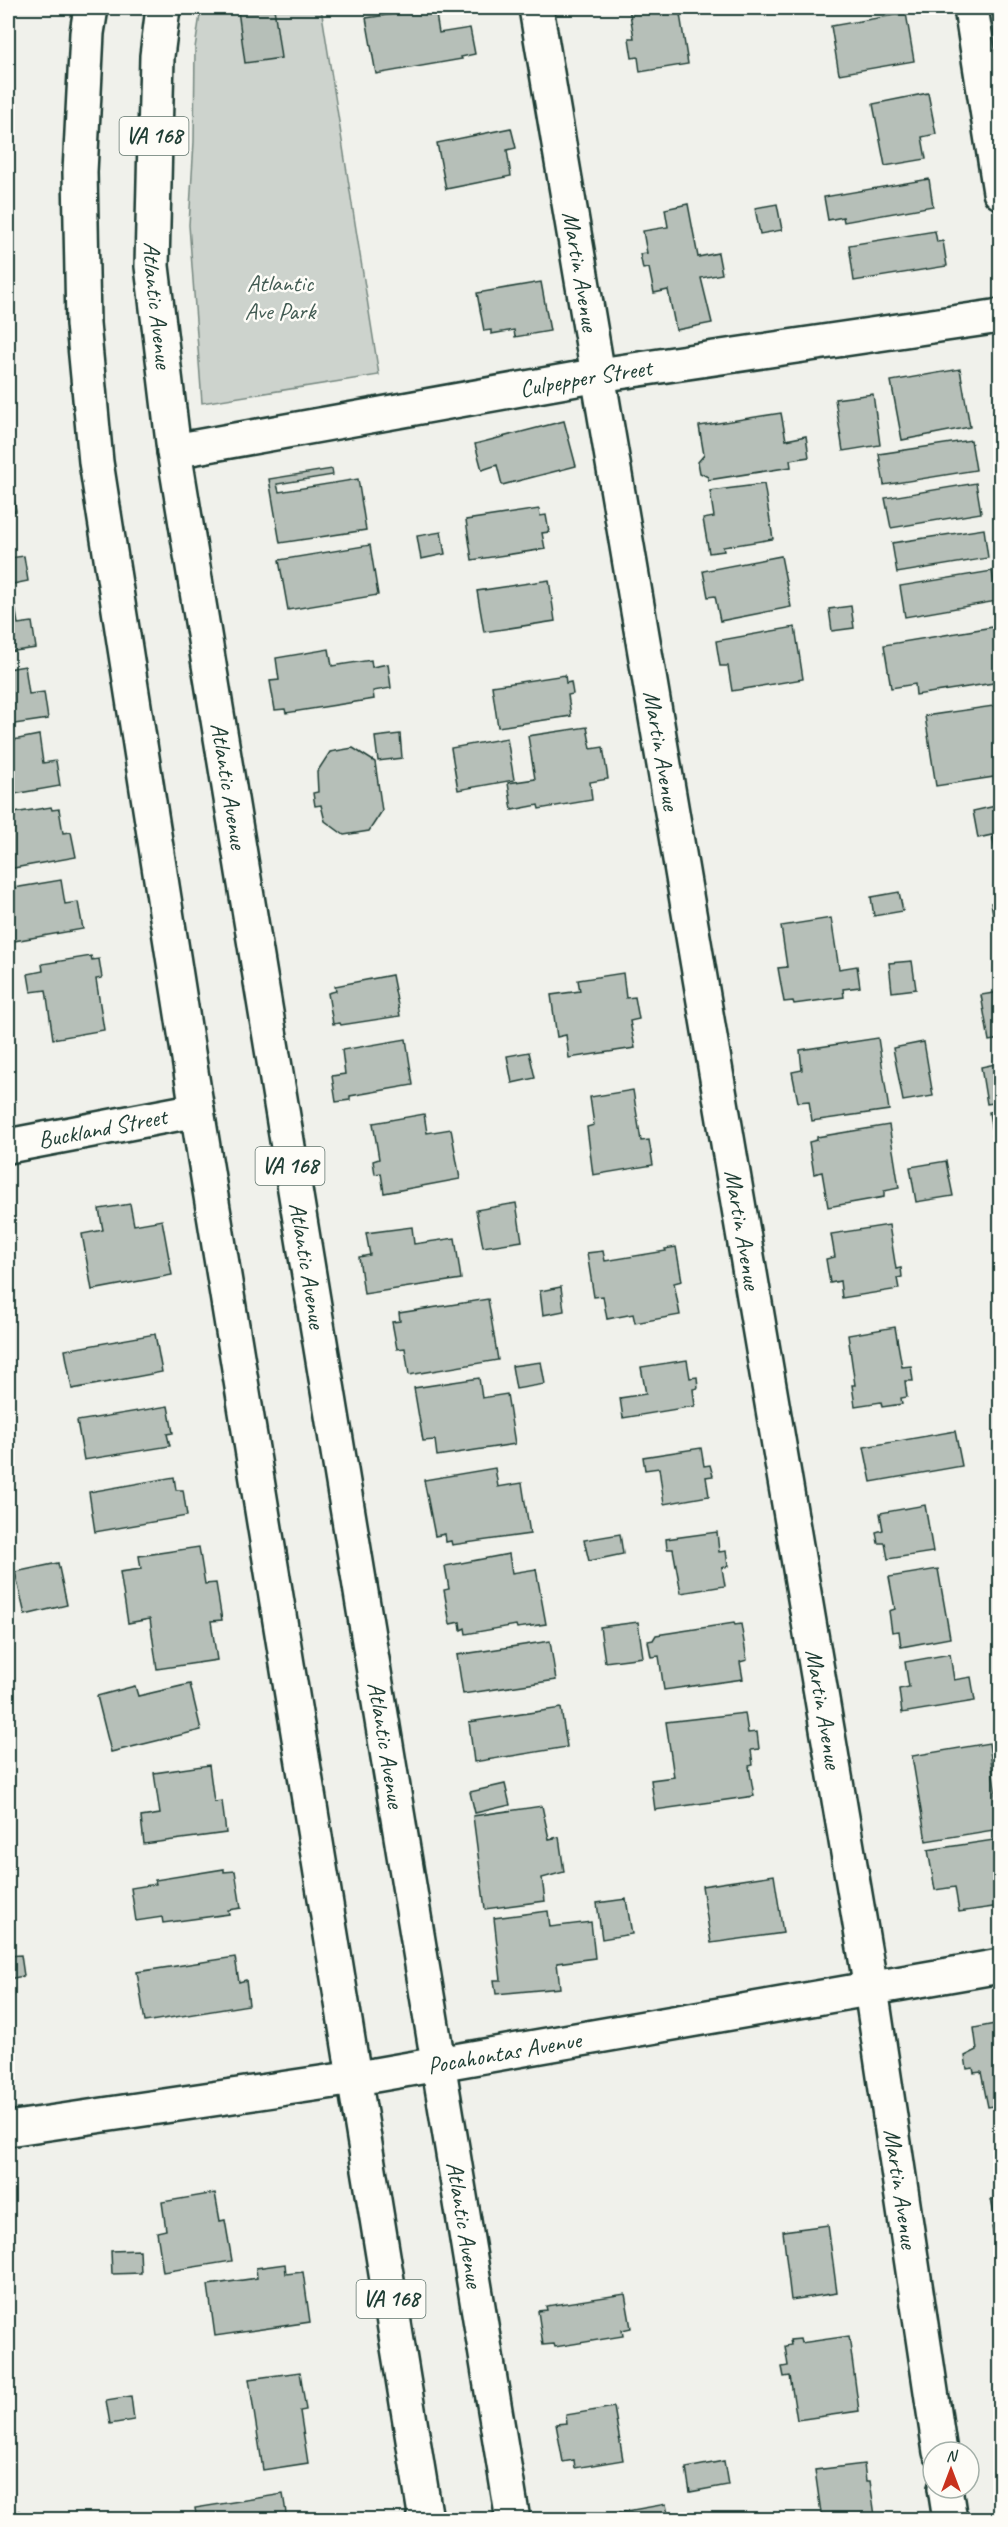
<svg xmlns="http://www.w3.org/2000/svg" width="1008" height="2527" viewBox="0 0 1008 2527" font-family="Caveat,sans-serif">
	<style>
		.green { fill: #cdd3cd; stroke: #768880; stroke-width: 1.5 }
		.building { fill: #b6bfb8; stroke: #1f3d34; stroke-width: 1.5 }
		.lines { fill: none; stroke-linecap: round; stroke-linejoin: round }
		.street-casing { stroke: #1f3d34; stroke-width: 38 }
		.primary-casing { stroke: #1f3d34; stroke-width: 38 }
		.street { stroke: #fdfcf7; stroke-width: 33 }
		.primary { stroke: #fdfcf7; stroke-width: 33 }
		.labels { text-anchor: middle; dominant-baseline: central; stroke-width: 5; stroke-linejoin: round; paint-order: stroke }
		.shield { fill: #fdfcf7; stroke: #62766e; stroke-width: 1.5 }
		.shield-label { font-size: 22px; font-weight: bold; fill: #1f3d34 }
		.street-label { font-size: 24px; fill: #1f3d34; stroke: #fdfcf7 }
		.park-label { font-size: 24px; fill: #425b53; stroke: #fdfcf7 }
	</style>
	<rect width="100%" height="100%" fill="#f0f1eb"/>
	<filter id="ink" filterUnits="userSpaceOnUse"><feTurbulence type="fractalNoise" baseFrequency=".0167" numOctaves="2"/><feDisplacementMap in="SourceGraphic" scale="12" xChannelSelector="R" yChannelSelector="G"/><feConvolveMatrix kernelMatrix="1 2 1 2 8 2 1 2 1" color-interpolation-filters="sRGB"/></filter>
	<g filter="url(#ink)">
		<path class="green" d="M201 8H321L379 375 202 403 189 225 194 142 195 48Z"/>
		<path class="building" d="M256 8H274L281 58 245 63 238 10Z
			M369 8H400L370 12Z
			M435 8 439 33 470 28 475 54 461 57 462 59 376 74 366 18Z
			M629 8H679L688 64 640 72 638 57 632 58 629 38H634Z
			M906 13 914 61 839 74 831 26Z
			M928 93 936 134 922 137 926 159 885 166 873 104Z
			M511 128 516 148 507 150 511 176 446 189 437 143Z
			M929 179 933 206 844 222 843 217 828 220 824 197Z
			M688 204 698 257 718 253 722 274 701 278 712 323 676 330 668 290 654 293 649 268 643 269 640 254 647 253 643 231 668 227 665 209Z
			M777 204 782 230 760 234 755 208Z
			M935 231 937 242 943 241 947 266 854 281 849 245Z
			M541 282 550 331 515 337 514 330 491 334V330L484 331 477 293Z
			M960 369 970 427 902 440 891 381Z
			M873 394 880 445 843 451 835 399Z
			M781 413 786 440 806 436 809 457 790 460 791 467 708 480V477L700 473 698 462 704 455 699 426Z
			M564 421 576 466 502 485 497 465 482 470 475 444Z
			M971 440 976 470 884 485 879 454Z
			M332 469 333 475 277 484 279 492 358 479 366 530 280 543 269 479Z
			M976 483 981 513 891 528 885 498Z
			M764 484 773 539 723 547 724 551 709 553 703 519 714 517 710 491Z
			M8 485H12L16 511 8 512Z
			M539 509 540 516 546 515 549 532 542 533 545 549 472 560 466 520Z
			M984 529 988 558 897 573 892 543Z
			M441 532 445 554 421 559 417 536Z
			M8 545 10 558 24 556 28 581 8 585Z
			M370 545 378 595 288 610 279 560Z
			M781 556 791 607 720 621 715 596 708 597 703 571Z
			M992 571 997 601 905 617 900 586Z
			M549 580 555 621 484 632 477 591Z
			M13 595 18 624 32 622 36 648 8 652V596Z
			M851 606 854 628 832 631 829 609Z
			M999 626 1000 682 916 695 915 684 891 688 884 645Z
			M795 627 803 679 732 691 728 666H720L716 641Z
			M329 649 332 666 371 660 372 667 388 664 391 688 373 691 374 699 286 713 285 709 275 710 270 681 279 680 276 658Z
			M25 666 29 694 44 692 48 719 8 725V669Z
			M565 675 566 683 571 682 573 694 568 695 571 716 498 727 492 686Z
			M1000 705V776L936 786 925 716Z
			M587 727 591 749 603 747 608 779 590 782 592 800 539 809 538 805 512 810 508 783 535 779 528 736Z
			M400 734 402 758 378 761 375 737Z
			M39 735 43 763 56 761 60 786 8 795V741Z
			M507 738 514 780 458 790 451 748Z
			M353 748 375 762 382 811 369 831 344 835 325 821 321 805 315 806 313 793 318 792 317 772 330 752Z
			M1000 805V848L995 849 992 835 978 838 973 811Z
			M51 807 52 810 59 809 63 833 71 832 76 857 8 869V814Z
			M61 880 65 904 78 902 83 929 8 942V889Z
			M899 892 903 911 874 916 871 897Z
			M1000 902V950L991 903Z
			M831 918 839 969 857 966 860 987 843 989 844 997 794 1004 793 1001 784 1002 778 968 787 967 781 926Z
			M91 956 92 960 99 959 102 978 96 979 104 1030 53 1039 46 990 31 992 28 974 43 971 42 964Z
			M912 961 916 989 892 992 889 963Z
			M623 973 626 998 635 997 639 1019 630 1021 635 1048 569 1058 566 1035 557 1037 551 995 580 991 578 980Z
			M392 975 400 1016 341 1025 340 1023 333 1024 328 993 336 991 335 986Z
			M1000 992V1039L989 1041 981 995Z
			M878 1038 889 1110 812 1121 809 1101 798 1102 792 1072 802 1070 800 1050Z
			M406 1039 413 1085 350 1096V1100L336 1102 332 1076 345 1074 342 1050Z
			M924 1042 933 1096 903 1101 893 1048Z
			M529 1052 535 1078 512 1083 507 1056Z
			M1000 1063V1102L987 1104 981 1067Z
			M633 1090 641 1141 649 1140 653 1165 593 1175 587 1127 594 1125 590 1097Z
			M1000 1110V1137L993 1138 989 1112Z
			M424 1114 427 1133 451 1129 460 1179 384 1193 381 1173 375 1174 373 1161 379 1159 373 1123Z
			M889 1125 899 1188 884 1191V1197L828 1207 822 1172 814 1174 809 1142 817 1140V1137Z
			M1000 1154V1181L999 1182 995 1155Z
			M946 1161 953 1196 916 1202 910 1167Z
			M516 1203 522 1241 483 1247 476 1210Z
			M130 1204 134 1225 162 1220 172 1275 92 1290 82 1234 103 1230 99 1209Z
			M889 1225 896 1269 901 1268 902 1277 897 1278 899 1289 842 1298 840 1281 830 1283 826 1259 835 1257 831 1234Z
			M412 1227 414 1244 455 1238 461 1279 364 1294 359 1257 370 1255 366 1233Z
			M676 1247 682 1281 674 1283 680 1315 635 1323 633 1314 607 1319 603 1296 594 1297 587 1253 603 1251 605 1261 666 1251 665 1249Z
			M561 1287 564 1311 543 1315 540 1291Z
			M488 1299 498 1360 409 1375 405 1348 397 1349 392 1322 400 1321 399 1313Z
			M895 1327 902 1367 911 1366 913 1381H905L907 1397 901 1398 902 1404 882 1407 881 1402 855 1406 852 1385H855L848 1335Z
			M155 1334 162 1372 72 1389 65 1350Z
			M687 1360 690 1378 697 1377 698 1388 693 1389 695 1406 623 1418 620 1398 646 1394 641 1367Z
			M541 1362 545 1384 516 1389 512 1366Z
			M479 1378 482 1398 507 1394 515 1444 437 1456 435 1440 423 1441 414 1388Z
			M168 1406 173 1433 167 1434 170 1446 84 1460 77 1421Z
			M955 1431 962 1466 871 1482 864 1447Z
			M701 1448 704 1466 710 1465 713 1476 706 1477 709 1496 664 1504 659 1468 645 1470 643 1457Z
			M495 1468 498 1487 522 1483 530 1534 452 1545 451 1541 446 1542 445 1534 435 1536 424 1480Z
			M174 1477 176 1490H183L187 1516 95 1532 89 1492Z
			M925 1505 933 1552 888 1559 885 1543H878L876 1532 883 1530 880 1513Z
			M717 1532 719 1552 726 1551 728 1566 722 1568 725 1586 681 1593 673 1549H667L666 1539Z
			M620 1534 623 1554 589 1561 584 1540Z
			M199 1547 205 1584 216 1583 222 1620 211 1621 217 1660 157 1669 150 1619 128 1623 120 1572 141 1569 139 1556Z
			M509 1554 512 1573 536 1569 546 1624 517 1628 516 1625 466 1634 465 1628 461 1630 460 1622 450 1624 444 1590 449 1589 445 1566Z
			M58 1563 67 1605 25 1615 15 1572Z
			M938 1569 950 1638 901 1647 899 1631 892 1632 889 1611 895 1609 889 1577Z
			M638 1622 643 1657 605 1662 600 1627Z
			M734 1623 735 1625 741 1624 747 1660 740 1662 743 1679 664 1690 659 1656 651 1657 648 1641 653 1640 656 1635Z
			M550 1641 556 1680 463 1694 457 1655Z
			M950 1654 954 1680 971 1677 975 1701 902 1713 899 1689 909 1687 905 1662Z
			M190 1684 201 1730 111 1752 97 1696 135 1686 138 1696Z
			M561 1708 567 1747 474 1762 469 1722Z
			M745 1713 748 1733 757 1732 759 1749 751 1750 753 1765 749 1766 754 1796 655 1810 651 1780 674 1777 666 1722Z
			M989 1743 1000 1829 926 1841 912 1756Z
			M209 1765 214 1802 222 1801 226 1833 144 1844 141 1817 160 1814 154 1773Z
			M505 1784 510 1805 475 1813 470 1792Z
			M542 1806 549 1839 559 1837 564 1872 542 1878 545 1901 485 1909 473 1816Z
			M1000 1839V1906L959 1912 955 1887 935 1890 928 1850Z
			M224 1869V1872L235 1871 241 1908 228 1910 229 1914 163 1923 162 1917 136 1921 131 1888 156 1884 155 1880Z
			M774 1875 783 1933 711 1943 702 1886Z
			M626 1899 632 1934 602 1939 597 1903Z
			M548 1911 550 1927 591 1922 595 1958 557 1963 560 1988 496 1994 494 1980H501L494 1918Z
			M21 1955 24 1976 8 1979V1956Z
			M235 1957 239 1982 246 1980 249 2005 145 2022 137 1972Z
			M1000 2023V2105L988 2107 981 2072 974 2073 973 2068 967 2069 965 2056 977 2050 974 2028Z
			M215 2193 220 2221 225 2220 232 2261 163 2272 157 2232 166 2230 162 2202Z
			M1000 2198V2247H996L992 2227 996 2225 991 2199Z
			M828 2225 837 2293 791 2300 783 2231Z
			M140 2250 141 2273 112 2274 111 2251Z
			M285 2264 286 2274 303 2272 310 2322 215 2336 208 2285 257 2278 256 2268Z
			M625 2294 631 2328 622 2330 623 2336 555 2347 554 2344 543 2345 538 2311 547 2310 546 2306Z
			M849 2336 859 2411 797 2420 790 2376 784 2377 782 2367 788 2366 785 2346 791 2345 790 2340 800 2339 801 2343Z
			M300 2372 306 2410 300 2411 308 2463 263 2470 249 2379Z
			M131 2396 134 2420 110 2424 106 2400Z
			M614 2407 623 2460 575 2468 574 2460 563 2462 556 2424 567 2423 566 2415Z
			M724 2461 728 2485 690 2492 686 2468Z
			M864 2464 866 2481H870L875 2516H871L872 2520H822L815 2470Z
			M283 2494 287 2519 311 2515 312 2520H197L195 2508Z
			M666 2504 669 2520H588V2518Z
			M20 2511 22 2520H8V2514Z"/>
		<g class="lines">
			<g class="street-casing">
				<g id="street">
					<path id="s1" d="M536 8 871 1989 940 2452"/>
					<path d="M971 8 1000 192"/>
					<path id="s2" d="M174 451 599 375 1000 316"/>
					<path id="s3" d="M8 1146 197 1110"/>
					<path id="s4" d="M8 2129 375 2075 1000 1966"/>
					<path d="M945 2488 950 2520"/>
				</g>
			</g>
			<g class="primary-casing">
				<g id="primary">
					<path d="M91 8 87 33 80 172 83 324 96 462 197 1110 426 2520"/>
					<path id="s5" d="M163 8 157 56 152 266 174 451 513 2520"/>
				</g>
			</g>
			<use href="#street" class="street"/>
			<use href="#primary" class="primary"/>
		</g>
	</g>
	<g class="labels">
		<g class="shield">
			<rect x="119.5" y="117" width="69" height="38" rx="4.5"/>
			<rect x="255.5" y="1147" width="69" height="38" rx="4.5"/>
			<rect x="356.5" y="2280" width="69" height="38" rx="4.5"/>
		</g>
		<g class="shield-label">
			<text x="154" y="136">VA 168</text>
			<text x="290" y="1166">VA 168</text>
			<text x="391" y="2299">VA 168</text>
		</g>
		<g class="street-label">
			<text stroke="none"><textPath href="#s1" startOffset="267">Martin Avenue</textPath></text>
			<text stroke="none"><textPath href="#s5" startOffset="298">Atlantic Avenue</textPath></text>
			<text stroke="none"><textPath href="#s2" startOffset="418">Culpepper Street</textPath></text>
			<text stroke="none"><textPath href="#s1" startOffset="753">Martin Avenue</textPath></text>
			<text stroke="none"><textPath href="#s5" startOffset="784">Atlantic Avenue</textPath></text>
			<text stroke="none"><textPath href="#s3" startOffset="96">Buckland Street</textPath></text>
			<text stroke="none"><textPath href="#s1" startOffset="1239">Martin Avenue</textPath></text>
			<text stroke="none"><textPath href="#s5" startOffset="1270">Atlantic Avenue</textPath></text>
			<text stroke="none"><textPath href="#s1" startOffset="1725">Martin Avenue</textPath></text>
			<text stroke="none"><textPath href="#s5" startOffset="1756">Atlantic Avenue</textPath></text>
			<text stroke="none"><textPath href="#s4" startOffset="502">Pocahontas Avenue</textPath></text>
			<text stroke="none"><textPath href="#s1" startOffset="2211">Martin Avenue</textPath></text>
			<text stroke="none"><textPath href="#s5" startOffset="2242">Atlantic Avenue</textPath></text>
		</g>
		<g class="park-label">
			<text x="280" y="283">Atlantic<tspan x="280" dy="28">Ave Park</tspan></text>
		</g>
	</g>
	<rect width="1008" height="2527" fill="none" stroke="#fdfcf7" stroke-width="30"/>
	<rect x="15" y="15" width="978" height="2497" fill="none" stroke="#1f3d34" stroke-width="2" filter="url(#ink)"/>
	<g transform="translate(951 2470)"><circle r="28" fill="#fdfcf7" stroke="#a4b0a9" stroke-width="1.5"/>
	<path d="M0-4.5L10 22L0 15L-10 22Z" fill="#c8321e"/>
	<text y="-9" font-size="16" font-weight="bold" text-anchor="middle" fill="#1f3d34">N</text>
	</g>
</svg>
